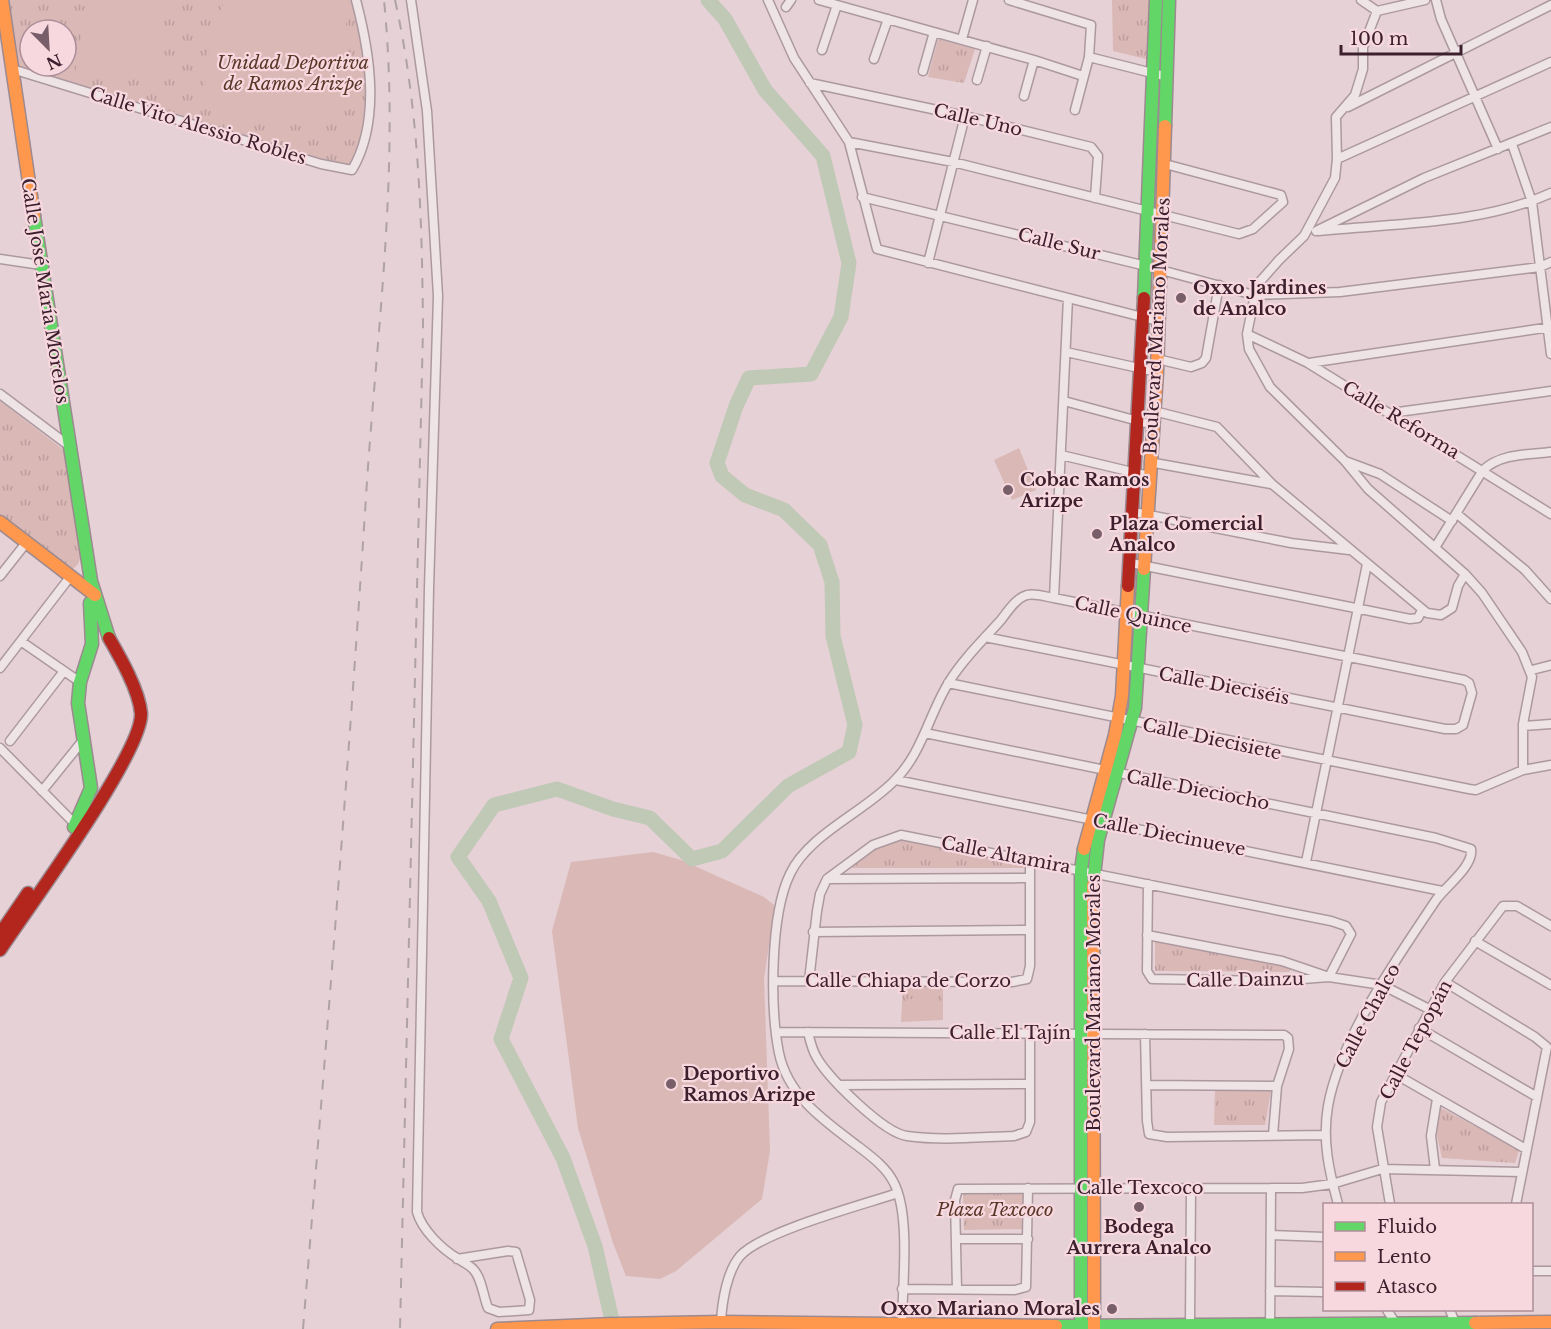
<svg xmlns="http://www.w3.org/2000/svg" width="1551" height="1329" viewBox="0 0 1551 1329" font-family="'Libre Baskerville',serif">
	<style>
		.park { fill: url(#park-tufts); fill-rule: evenodd }
		.pitch { fill: #d9b8b6 }
		.lines { fill: none; stroke-linecap: round; stroke-linejoin: round }
		.river { stroke: #c0c8b6; stroke-width: 15 }
		.street-casing { stroke: #ac99a0; stroke-width: 11 }
		.fast-casing { stroke: #9c8a90; stroke-width: 15 }
		.slow-casing { stroke: #9c8a90; stroke-width: 15 }
		.jam-casing { stroke: #9c8a90; stroke-width: 15 }
		.street { stroke: #eee3e5; stroke-width: 8 }
		.fast { stroke: #63d668; stroke-width: 12 }
		.slow { stroke: #ff974d; stroke-width: 12 }
		.jam { stroke: #b3261e; stroke-width: 12 }
		.rail { stroke: #afa2a6; stroke-width: 2; stroke-dasharray: 10 10; stroke-linecap: butt }
		.poi-dot { fill: #785e68; stroke: #f7d8df; stroke-width: 2 }
		.labels { text-anchor: middle; dominant-baseline: central; stroke-width: 4.5; stroke-linejoin: round; paint-order: stroke }
		.park-label { font-size: 18px; font-style: italic; fill: #593627; stroke: #f7d8df }
		.street-label { font-size: 18px; fill: #3d202d; stroke: #f7d8df }
		.poi-label { font-size: 18px; font-weight: bold; fill: #3d202d; stroke: #f7d8df; text-anchor: start }
	</style>
	<defs>
		<pattern id="park-tufts" width="24" height="20" patternUnits="userSpaceOnUse" patternTransform="scale(1.5)"><rect width="24" height="20" fill="#d9b8b6"/><path d="M3 7l-1-3M5 7V3M7 7l1-3M15 17l-1-3M17 17v-4M19 17l1-3" fill="none" stroke="#bb9e9d"/></pattern>
	</defs>
	<rect width="100%" height="100%" fill="#e6d1d6"/>
	<path class="park" d="M6 0H353L368 77 363 143 351 167 336 165 14 66ZM30 30H66V66H30Z
		M1112 0H1149L1150 60 1113 51Z
		M938 39 975 49 964 83 928 77Z
		M0 401 65 451 81 552C80 561 79 567 69 570L0 517Z
		M896 837 1026 861 1024 868H853L849 864Z
		M1155 940 1276 963 1292 968 1289 972 1155 971Z
		M903 986H943V1020L901 1022Z
		M1215 1091H1271L1265 1125H1214Z
		M1441 1108 1519 1150 1515 1163 1442 1158 1436 1132Z
		M1027 1190 1025 1229 964 1230 963 1191Z"/>
	<path class="pitch" d="M119 0H163V80L76 72C75 40 88 13 119 0Z
		M226 0H341L346 13V102C345 112 340 119 330 123 316 129 237 117 217 115L204 87 212 25Z
		M1019 448 1036 490 1012 500 994 460Z
		M653 852 681 860 764 897 775 906 764 978 770 1151 762 1199 676 1271 660 1279 626 1276 613 1243 578 1128 552 931 571 862Z
		M907 999H938L939 1016 907 1018Z
		M1001 1194H1023L1021 1225 1003 1224Z"/>
	<g class="lines">
		<path class="river" d="M614 1329 595 1246 563 1158 501 1039 521 978 489 901 458 857 494 805 557 789 613 809 650 818 692 859 722 851 788 786 849 752 855 725 833 636 832 582 820 545 784 510 745 495 722 476 717 463 736 406 749 378 811 374 841 317 849 263 823 156 765 90 725 19 708 0"/>
		<g class="street-casing">
			<path id="street" d="M411 0 427 111 438 296 429 588 417 1212C422 1230 442 1249 457 1258 462 1262 468 1264 473 1269 482 1278 483 1296 488 1308L499 1312 529 1310 530 1300 516 1252 508 1251 457 1259
				M768 0 794 58 849 142 877 249 1158 321
				M819 0 1034 60 1083 76
				M1009 0 1091 25 1089 57 1075 110
				M1361 0 1377 11
				M1436 0 1441 19 1498 149
				M786 7 791 0
				M1377 11 1363 47V69L1355 95 1336 117 1337 159 1335 178 1304 236 1279 260 1257 285 1247 334 1249 349 1270 387 1345 461 1368 489 1465 574 1482 593 1522 652 1532 677 1523 724V770
				M1377 11 1425 0
				M962 39 973 0
				M822 50 837 5
				M1089 57 1168 77
				M874 59 888 19
				M12 69 321 164 352 170C381 121 370 53 356 0
				M923 71 934 32
				M977 80 987 46
				M810 83 965 116 1091 147 1098 156 1095 198
				M1024 96 1034 60
				M1348 107 1551 5
				M849 142 953 162 1239 234 1253 229 1283 202 1281 195 1165 164
				M1512 144 1532 202 1551 354
				M1337 159 1551 62
				M862 197 1146 266 1254 295 1340 292 1540 267 1551 262
				M1316 231 1424 178 1551 127
				M1319 231C1395 223 1480 225 1551 193
				M0 259 41 265
				M928 263 965 116
				M1247 334 1308 363 1551 514
				M1066 352 1157 372
				M1157 359 1191 367 1202 363 1206 358 1219 285
				M1309 363 1551 327
				M0 394 68 445
				M1064 401 1153 425
				M1154 411 1217 427 1272 484 1427 613 1441 615 1452 608 1458 586 1465 574
				M1391 413 1551 391
				M1061 455 1149 476
				M1345 461 1380 474 1452 521
				M1149 462 1271 484
				M1134 512 1291 543 1349 550
				M1457 514 1525 570 1551 599
				M1436 546 1483 470C1502 453 1527 455 1551 452
				M1131 563 1410 619 1418 618 1422 610
				M0 576 26 543
				M1054 598 1068 298
				M22 642 80 682
				M0 668 70 577
				M1532 670 1551 665
				M948 683 1469 789 1476 790 1523 770 1551 765
				M1523 726 1551 724
				M925 733 1436 838 1471 849C1474 866 1445 887 1436 900 1398 957 1340 1038 1328 1106 1322 1140 1329 1171 1338 1204
				M10 741 64 671
				M0 748 78 827
				M896 780 1442 891
				M42 791 84 739
				M1306 862 1367 564
				M827 879 1029 878
				M1148 884 1147 971 1152 979 1276 981 1329 977 1382 985 1429 1009
				M813 932 1029 930
				M1475 941 1551 985
				M775 981 1012 982 1027 979 1030 966V859
				M809 981 817 911 820 894 827 879 873 845 901 835 1331 921 1346 926 1351 934 1329 977 1282 961 1147 935
				M1445 982 1535 1037 1547 1047 1516 1204
				M1419 1028 1537 1097
				M776 1032 1284 1035 1288 1038 1289 1049 1277 1086 1273 1135
				M808 1032C810 1041 812 1050 817 1058 829 1079 884 1133 907 1136 941 1141 980 1137 1014 1136L1026 1132 1030 1122V1034
				M1145 1034 1147 1121 1149 1134 1167 1137 1324 1135
				M1395 1074 1526 1149
				M840 1085 1030 1084
				M1147 1085 1277 1086
				M1435 1169 1431 1136 1437 1099
				M1390 1204 1377 1127 1381 1102 1445 982 1503 906H1517L1551 926
				M1271 1235 1324 1237
				M956 1239H1028
				M1532 1271H1551
				M902 1289 1015 1290 1026 1287 1028 1188
				M957 1289 955 1200 958 1189 1302 1188 1332 1184 1382 1169 1521 1172
				M1270 1291 1324 1292
				M1387 1310 1398 1327
				M1450 1310 1455 1323
				M721 1322C722 1302 727 1271 740 1256 763 1231 862 1205 898 1193
				M1190 1324 1191 1188
				M902 1327C902 1288 911 1216 894 1183 887 1168 872 1157 859 1147 826 1122 788 1097 779 1053 770 1008 770 915 790 874 808 835 864 812 894 781 922 754 929 714 949 682 963 659 983 640 1001 620 1008 611 1016 598 1027 595 1036 593 1046 597 1054 598L1464 680 1469 683 1472 693 1463 725 1456 729H1445L985 637
				M1270 1329 1271 1188"/>
		</g>
		<g class="fast-casing">
			<path id="fast" d="M1165 126 1169 0
				M34 216 91 581 109 638
				M1144 298 1156 0
				M74 827 91 788 78 703 80 682 92 644 90 603
				M1093 885 1098 840 1135 708 1144 569
				M1056 1326 1475 1323
				M1081 1329V870L1084 849"/>
		</g>
		<g class="slow-casing">
			<path id="slow" d="M2 0 34 216
				M0 522 95 595
				M1144 569 1157 372 1165 126
				M1084 849 1115 735 1122 696 1128 586
				M1093 885 1094 1329
				M1475 1323 1551 1322
				M618 1324 721 1322 1056 1326
				M497 1329 613 1324 625 1327"/>
		</g>
		<g class="jam-casing">
			<path id="jam" d="M1128 586 1144 298
				M0 934 28 893
				M0 950C27 909 144 751 141 713 139 690 120 657 109 638"/>
		</g>
		<use href="#street" class="street"/>
		<use href="#fast" class="fast"/>
		<use href="#slow" class="slow"/>
		<use href="#jam" class="jam"/>
		<path class="rail" d="M395 0C419 109 422 217 423 328L400 1329
			M303 1329C326 1046 349 764 367 481 378 321 400 160 384 0"/>
	</g>
	<g class="poi-dot">
		<circle cx="1181" cy="298" r="6"/>
		<circle cx="1008" cy="490" r="6"/>
		<circle cx="1097" cy="534" r="6"/>
		<circle cx="671" cy="1084" r="6"/>
		<circle cx="1139" cy="1207" r="6"/>
		<circle cx="1112" cy="1309" r="6"/>
	</g>
	<g class="labels">
		<g class="park-label">
			<text x="293" y="63">Unidad Deportiva<tspan x="293" dy="21">de Ramos Arizpe</tspan></text>
			<text x="995" y="1210">Plaza Texcoco</text>
		</g>
		<g class="street-label">
			<text transform="translate(978 120) rotate(13)">Calle Uno</text>
			<text transform="translate(198 126) rotate(17)">Calle Vito Alessio Robles</text>
			<text transform="translate(1059 244) rotate(14)">Calle Sur</text>
			<text transform="translate(45 291) rotate(81)">Calle José María Morelos</text>
			<text transform="translate(1157 326) rotate(-87)">Boulevard Mariano Morales</text>
			<text transform="translate(1401 420) rotate(31)">Calle Reforma</text>
			<text transform="translate(1133 615) rotate(12)">Calle Quince</text>
			<text transform="translate(1224 686) rotate(11)">Calle Dieciséis</text>
			<text transform="translate(1212 739) rotate(12)">Calle Diecisiete</text>
			<text transform="translate(1198 790) rotate(11)">Calle Dieciocho</text>
			<text transform="translate(1169 835) rotate(11)">Calle Diecinueve</text>
			<text transform="translate(1006 855) rotate(11)">Calle Altamira</text>
			<text transform="translate(1245 980) rotate(-1)">Calle Dainzu</text>
			<text x="908" y="981">Calle Chiapa de Corzo</text>
			<text transform="translate(1094 1003) rotate(-90)">Boulevard Mariano Morales</text>
			<text transform="translate(1368 1016) rotate(-62)">Calle Chalco</text>
			<text x="1010" y="1033">Calle El Tajín</text>
			<text transform="translate(1416 1040) rotate(-62)">Calle Tepopán</text>
			<text x="1140" y="1188">Calle Texcoco</text>
		</g>
		<g class="poi-label">
			<text x="1193" y="288">Oxxo Jardines<tspan x="1193" dy="21">de Analco</tspan></text>
			<text x="1020" y="480">Cobac Ramos<tspan x="1020" dy="21">Arizpe</tspan></text>
			<text x="1109" y="524">Plaza Comercial<tspan x="1109" dy="21">Analco</tspan></text>
			<text x="683" y="1074">Deportivo<tspan x="683" dy="21">Ramos Arizpe</tspan></text>
			<text x="1139" y="1227" text-anchor="middle">Bodega<tspan x="1139" dy="21">Aurrera Analco</tspan></text>
			<text x="1100" y="1309" text-anchor="end">Oxxo Mariano Morales</text>
		</g>
	</g>
	<rect x="1323" y="1203" width="210" height="108" fill="#f7d8df" stroke="#ad8e98" stroke-width="1.5"/>
	<rect x="1335" y="1222" width="30" height="9" fill="#63d668" stroke="#ad8e98" stroke-width="1.5"/>
	<text x="1377" y="1233" font-size="18" fill="#3d202d">Fluido</text>
	<rect x="1335" y="1252" width="30" height="9" fill="#ff974d" stroke="#ad8e98" stroke-width="1.5"/>
	<text x="1377" y="1263" font-size="18" fill="#3d202d">Lento</text>
	<rect x="1335" y="1282" width="30" height="9" fill="#b3261e" stroke="#ad8e98" stroke-width="1.5"/>
	<text x="1377" y="1293" font-size="18" fill="#3d202d">Atasco</text>
	<g transform="translate(48 48) rotate(156)"><circle r="28" fill="#f7d8df" stroke="#ad8e98" stroke-width="1.5"/>
	<path d="M0-4.5L10 22L0 15L-10 22Z" fill="#785e68"/>
	<text y="-9" font-size="16" font-weight="bold" text-anchor="middle" fill="#3d202d">N</text>
	</g>
	<path d="M1341 45v9h120v-9" fill="none" stroke="#3d202d" stroke-width="3"/>
	<text x="1350" y="45" font-size="18" fill="#3d202d" stroke="#f7d8df" stroke-width="4.5" paint-order="stroke">100 m</text>
</svg>
